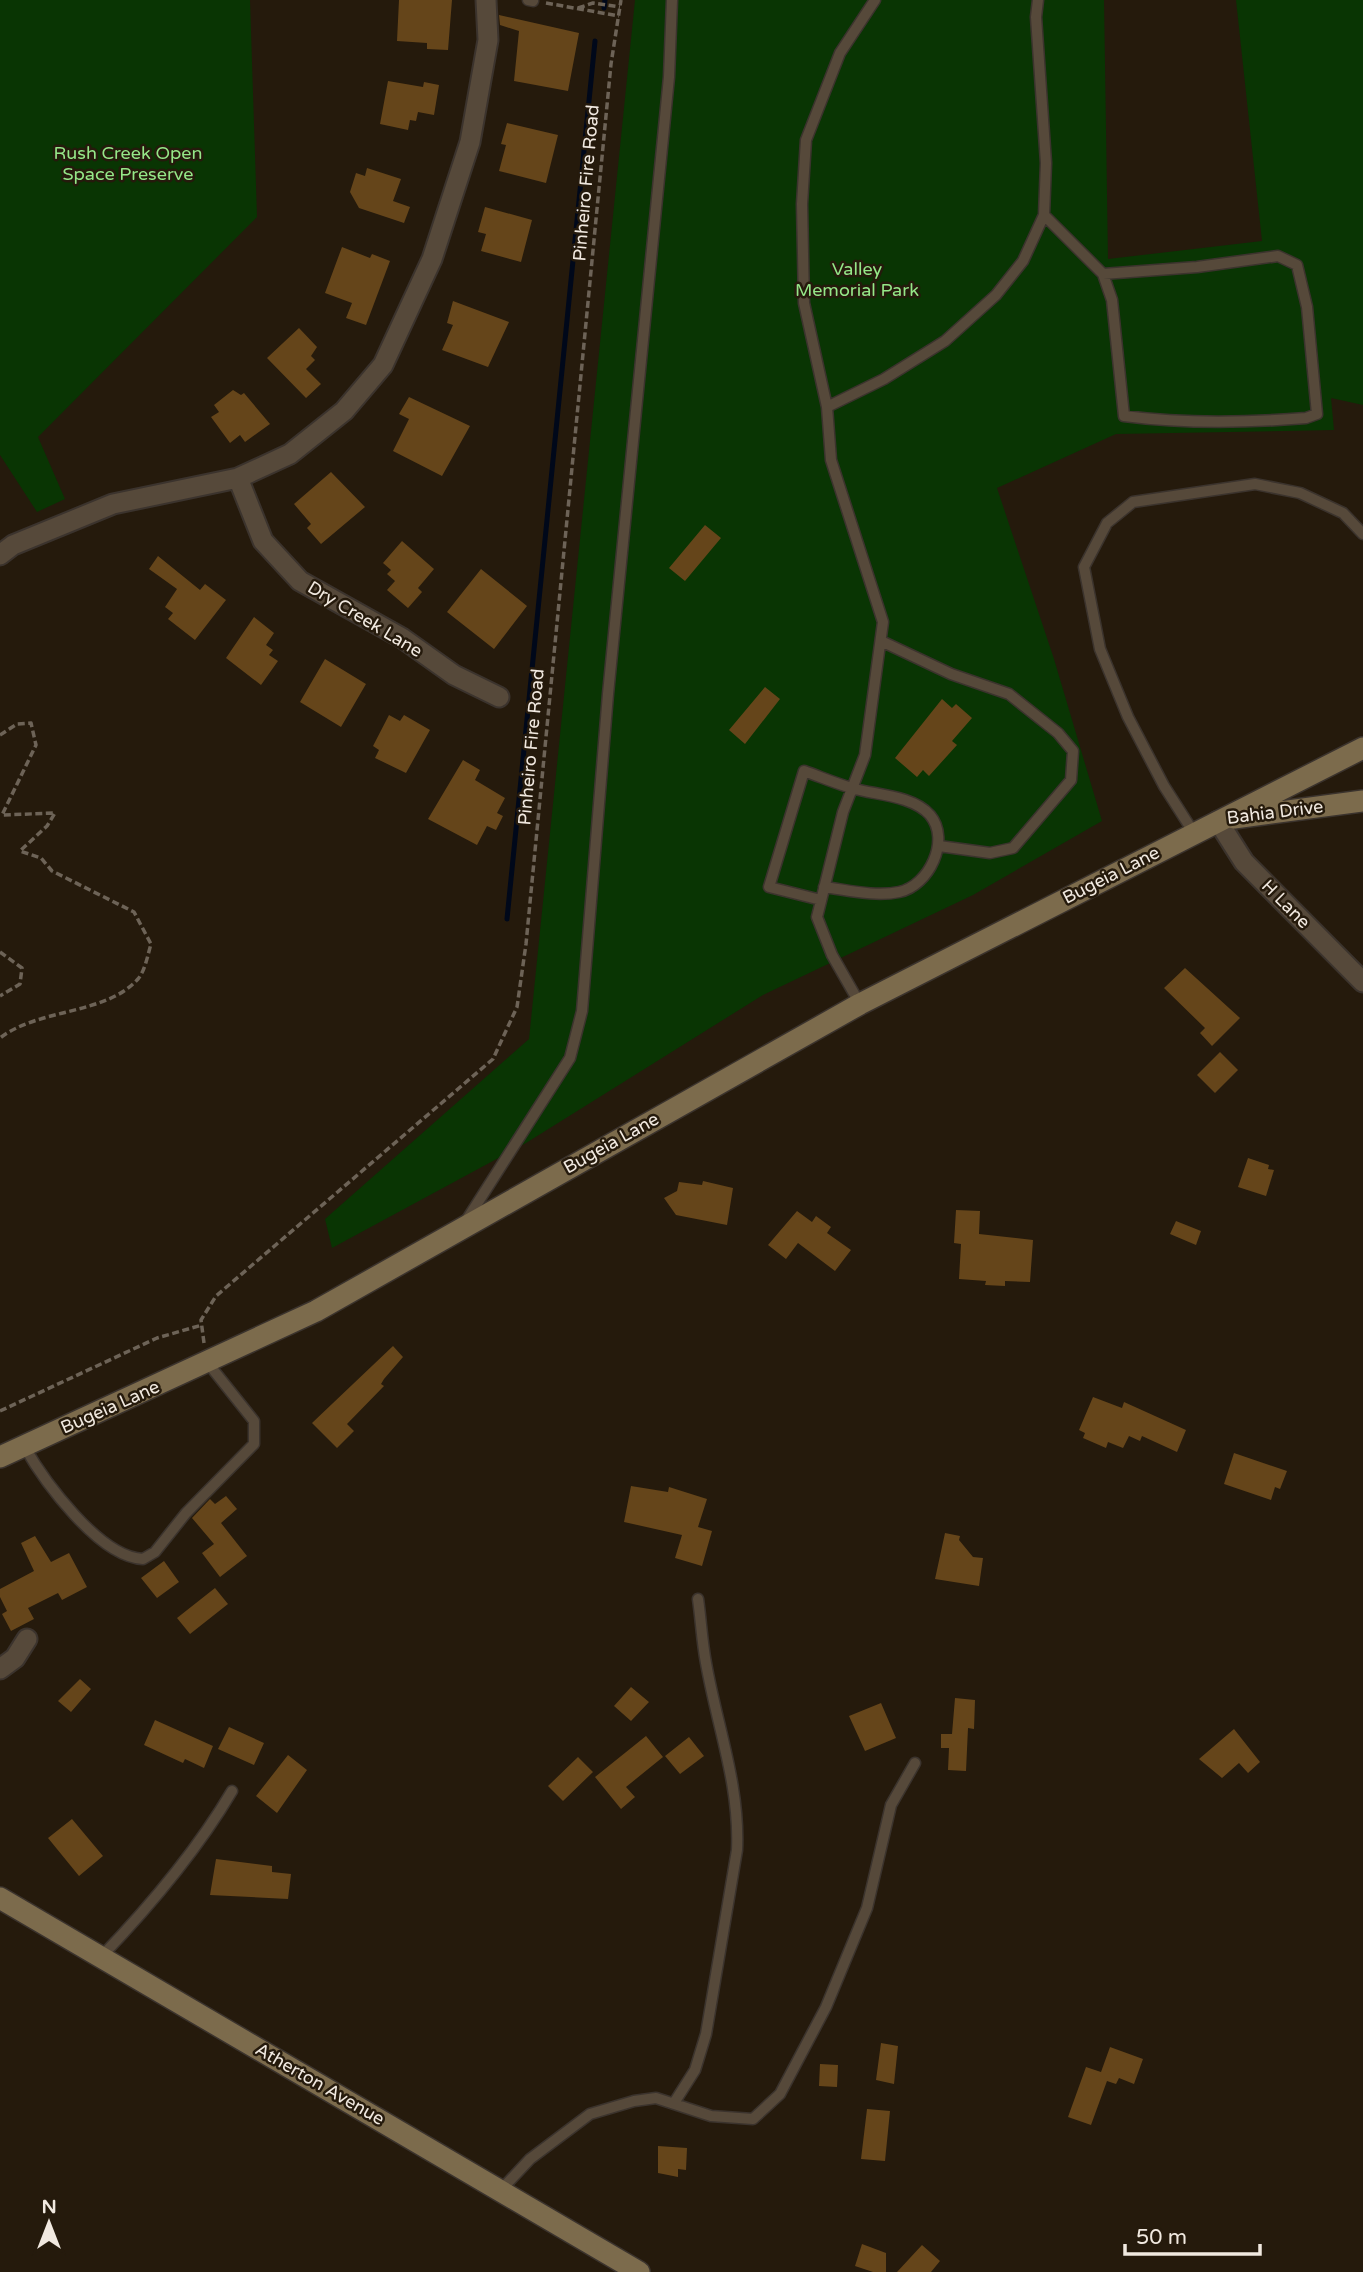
<svg xmlns="http://www.w3.org/2000/svg" width="1363" height="2272" viewBox="0 0 1363 2272" font-family="'Varela Round',sans-serif">
	<style>
		.green { fill: #093503 }
		.lines { fill: none; stroke-linecap: round; stroke-linejoin: round }
		.stream { stroke: #00081a; stroke-width: 5 }
		.building { fill: #65451a }
		.lane-casing { stroke: #3b332d; stroke-width: 13 }
		.street-casing { stroke: #3b332d; stroke-width: 23 }
		.secondary-casing { stroke: #3b332d; stroke-width: 24 }
		.path { stroke: #6d6357; stroke-width: 3.5; stroke-dasharray: 7 3.5; stroke-linecap: butt }
		.lane { stroke: #56493a; stroke-width: 10 }
		.street { stroke: #56493a; stroke-width: 19 }
		.secondary { stroke: #7c6b4c; stroke-width: 21 }
		.labels { text-anchor: middle; dominant-baseline: central; stroke-width: 5; stroke-linejoin: round; paint-order: stroke }
		.park-label { font-size: 18px; fill: #95e788; stroke: #251a0c }
		.street-label { font-size: 18px; fill: #f1e9e0; stroke: #251a0c }
	</style>
	<rect width="100%" height="100%" fill="#251a0c"/>
	<path class="green" d="M0 0H250L257 217 38 437 65 499 37 512 0 455Z
		M635 0H1104L1108 259 1262 241 1236 0H1363V405L1331 398 1334 430 1116 434 997 488 1054 659 1102 821 973 895 763 995 526 1143 332 1248 325 1219 529 1039Z"/>
	<g class="lines">
		<path class="stream" d="M604 8 605 0
			M507 919 595 41"/>
	</g>
	<path class="building" d="M399 0H452L448 50 427 49V43L397 41Z
		M499 15 579 33 568 91 514 81 519 31 500 25Z
		M388 81 423 87 424 82 439 85 434 115 418 112 416 121 410 120 408 130 380 124Z
		M507 123 558 135 546 183 499 171 506 145 501 144Z
		M367 168 401 179 393 201 410 207 404 223 359 208 350 192 356 173 365 176Z
		M485 207 532 220 521 262 481 251 486 234 478 232Z
		M342 247 370 258 372 254 390 261 366 325 346 318 352 303 325 293Z
		M453 301 509 322 488 367 442 350 453 325 447 323Z
		M299 328 317 347 311 356 315 360 306 369 321 384 306 398 267 358Z
		M233 390 241 395 244 393 270 424 245 442 240 435 230 443 211 417 219 412 214 405Z
		M409 397 470 426 442 476 393 451 409 419 399 414Z
		M331 472 365 507 321 544 307 528 311 524 294 504Z
		M705 525 721 538 685 581 669 568Z
		M402 541 434 569 418 588 422 592 408 608 387 590 395 581 387 574 391 570 383 563Z
		M158 556 200 590 205 584 226 600 195 640 168 619 173 613 165 607 177 589 149 569Z
		M481 569 527 606 494 649 447 612Z
		M254 617 274 633 266 645 273 650 269 655 278 661 261 685 226 658Z
		M325 659 366 684 341 727 300 702Z
		M765 687 780 699 745 744 729 730Z
		M942 699 952 708 956 704 972 718 952 741 957 745 929 776 923 770 917 777 895 758Z
		M389 715 400 721 404 715 430 730 406 773 375 758 379 750 373 746Z
		M463 760 480 770 475 780 505 798 497 813 503 816 496 830 487 826 477 845 428 819Z
		M1185 968 1240 1018 1212 1046 1200 1033 1205 1028 1164 988Z
		M1220 1052 1238 1070 1215 1093 1197 1075Z
		M1248 1158 1269 1165 1268 1169 1274 1170 1266 1196 1238 1187Z
		M703 1181 733 1188 727 1225 676 1215 664 1198 677 1191 679 1182 702 1185Z
		M956 1210 980 1211 979 1234 1033 1240 1030 1282 1005 1281V1286L985 1285 986 1281 959 1279 961 1244 954 1243Z
		M797 1211 812 1222 816 1216 831 1227 827 1233 851 1250 835 1271 798 1243 786 1259 768 1245Z
		M1176 1221 1201 1231 1196 1245 1170 1234Z
		M393 1346 403 1357 384 1379 381 1384 384 1386 347 1424 354 1431 337 1448 312 1423Z
		M1093 1397 1122 1408 1124 1402 1186 1430 1177 1452 1142 1436 1140 1441 1129 1436 1123 1448 1108 1442 1106 1448 1083 1438 1085 1433 1079 1430Z
		M1234 1453 1287 1471 1280 1489 1275 1487 1271 1500 1224 1484Z
		M631 1486 668 1492 669 1487 707 1499 698 1527 712 1531 702 1566 675 1558 682 1535 624 1522Z
		M226 1496 237 1509 221 1523 247 1556 220 1577 202 1553 214 1544 192 1518 210 1499 215 1504Z
		M945 1533 960 1536 959 1540 973 1557 983 1558 979 1586 935 1579Z
		M35 1536 51 1562 69 1553 87 1587 62 1600 58 1593 28 1608 34 1619 11 1631 2 1614 7 1611 0 1597V1589L34 1571 21 1543Z
		M164 1561 179 1582 157 1598 141 1578Z
		M215 1588 228 1604 190 1634 177 1618Z
		M80 1679 91 1689 71 1712 58 1701Z
		M631 1687 649 1702 631 1721 614 1706Z
		M955 1698 975 1700 974 1729 968 1728 966 1771 948 1770 949 1748H941V1734H952Z
		M881 1703 896 1738 865 1751 849 1716Z
		M155 1720 213 1746 204 1768 185 1759 183 1763 144 1745Z
		M229 1727 264 1743 254 1765 218 1749Z
		M1234 1729 1260 1762 1248 1773 1239 1763 1222 1778 1199 1759Z
		M646 1736 663 1757 626 1787 635 1797 621 1809 595 1777Z
		M689 1737 704 1756 680 1774 665 1756Z
		M288 1755 307 1770 277 1813 256 1796Z
		M578 1757 593 1772 563 1801 548 1786Z
		M72 1819 103 1856 79 1876 48 1838Z
		M216 1859 272 1866V1872L291 1874 288 1899 210 1895Z
		M881 2043 898 2046 894 2084 876 2080Z
		M1110 2047 1143 2059 1134 2084 1119 2078 1116 2084 1107 2081 1091 2125 1068 2117 1086 2067 1101 2072Z
		M820 2064 838 2065 837 2087 819 2086Z
		M867 2109 890 2111 885 2161 861 2159Z
		M658 2146 687 2148 686 2170 678 2169V2177L658 2173Z
		M862 2244 886 2253V2272H873L855 2266Z
		M922 2245 940 2261 931 2272H897Z"/>
	<g class="lines">
		<g class="lane-casing">
			<path id="lane" d="M528 0 533 1
				M1044 215 1103 274 1197 267 1278 256 1297 265 1307 307 1317 414 1306 418C1244 423 1185 424 1124 416L1112 300 1103 274
				M827 407 884 379 945 341 996 295 1023 261 1044 215 1046 163 1036 17 1038 0
				M881 641 951 674 1009 694 1058 733 1073 751 1071 780 1013 848 990 853 939 846
				M1194 833 1164 786 1128 717 1100 649 1084 567 1107 523 1133 502 1255 484 1300 493 1343 513 1363 534
				M821 900 769 887 804 771C821 777 837 784 855 789 878 795 913 796 930 815 951 840 929 886 899 892 875 897 848 890 824 887
				M860 1004 832 955 817 917 843 812 865 755 883 622 831 460 827 407 804 303 802 204 806 140 840 53 875 0
				M466 1221 570 1058 582 1011 608 694 669 77 672 0
				M24 1446C44 1481 99 1557 143 1559L155 1552 186 1513 254 1444V1421L207 1362
				M101 1957C150 1906 196 1852 232 1791
				M674 2103 695 2070 706 2034 737 1850C740 1785 717 1726 706 1663 702 1642 701 1620 698 1599
				M501 2190 530 2159 590 2114 634 2101 656 2098 711 2116 753 2119 780 2094 826 2007 867 1908 891 1805 915 1763"/>
		</g>
		<g class="street-casing">
			<path id="street" d="M238 478 263 541 300 581 402 638 454 675 499 697
				M0 555 13 545 113 504 238 478 290 454 344 411 383 365 432 259 470 142 488 40 486 0
				M1218 821 1244 862 1363 982
				M0 1669 15 1658 27 1639"/>
		</g>
		<g class="secondary-casing">
			<path id="secondary" d="M1234 818 1363 801
				M0 1457 316 1311 860 1004 1363 748
				M0 1898 639 2272"/>
		</g>
		<path class="path" d="M546 3 619 16
			M578 8 593 3 620 7
			M0 735 17 724 31 723 36 745 2 815 55 813 47 826 20 851 41 858 52 871 134 912 151 944C148 954 145 971 138 979 106 1015 39 1008 0 1038
			M0 952 22 968 20 984 0 996
			M204 1343 201 1320 216 1296 493 1059 517 1007 526 944 611 64 621 0
			M0 1411 157 1338 202 1325"/>
		<use href="#lane" class="lane"/>
		<use href="#street" class="street"/>
		<use href="#secondary" class="secondary"/>
	</g>
	<g class="labels">
		<g class="park-label">
			<text x="128" y="153">Rush Creek Open<tspan x="128" dy="21">Space Preserve</tspan></text>
			<text x="857" y="269">Valley<tspan x="857" dy="21">Memorial Park</tspan></text>
		</g>
		<g class="street-label">
			<text transform="translate(586 183) rotate(-85)">Pinheiro Fire Road</text>
			<text transform="translate(365 619) rotate(31)">Dry Creek Lane</text>
			<text transform="translate(531 747) rotate(-85)">Pinheiro Fire Road</text>
			<text transform="translate(1275 812) rotate(-7)">Bahia Drive</text>
			<text transform="translate(1111 875) rotate(-27)">Bugeia Lane</text>
			<text transform="translate(1286 904) rotate(45)">H Lane</text>
			<text transform="translate(611 1143) rotate(-29)">Bugeia Lane</text>
			<text transform="translate(110 1407) rotate(-24)">Bugeia Lane</text>
			<text transform="translate(320 2084) rotate(30)">Atherton Avenue</text>
		</g>
	</g>
	<g transform="translate(49 2223)" stroke="#251a0c" stroke-width="5" paint-order="stroke">
	<path d="M0-5L12 26L0 18L-12 26Z" fill="#f1e9e0"/>
	<text y="-10" font-size="19" font-weight="bold" text-anchor="middle" fill="#f1e9e0">N</text>
	</g>
	<path d="M1125 2244v10h135v-10" fill="none" stroke="#f1e9e0" stroke-width="3.5"/>
	<text x="1136" y="2244" font-size="21" fill="#f1e9e0" stroke="#251a0c" stroke-width="5" paint-order="stroke">50 m</text>
</svg>
